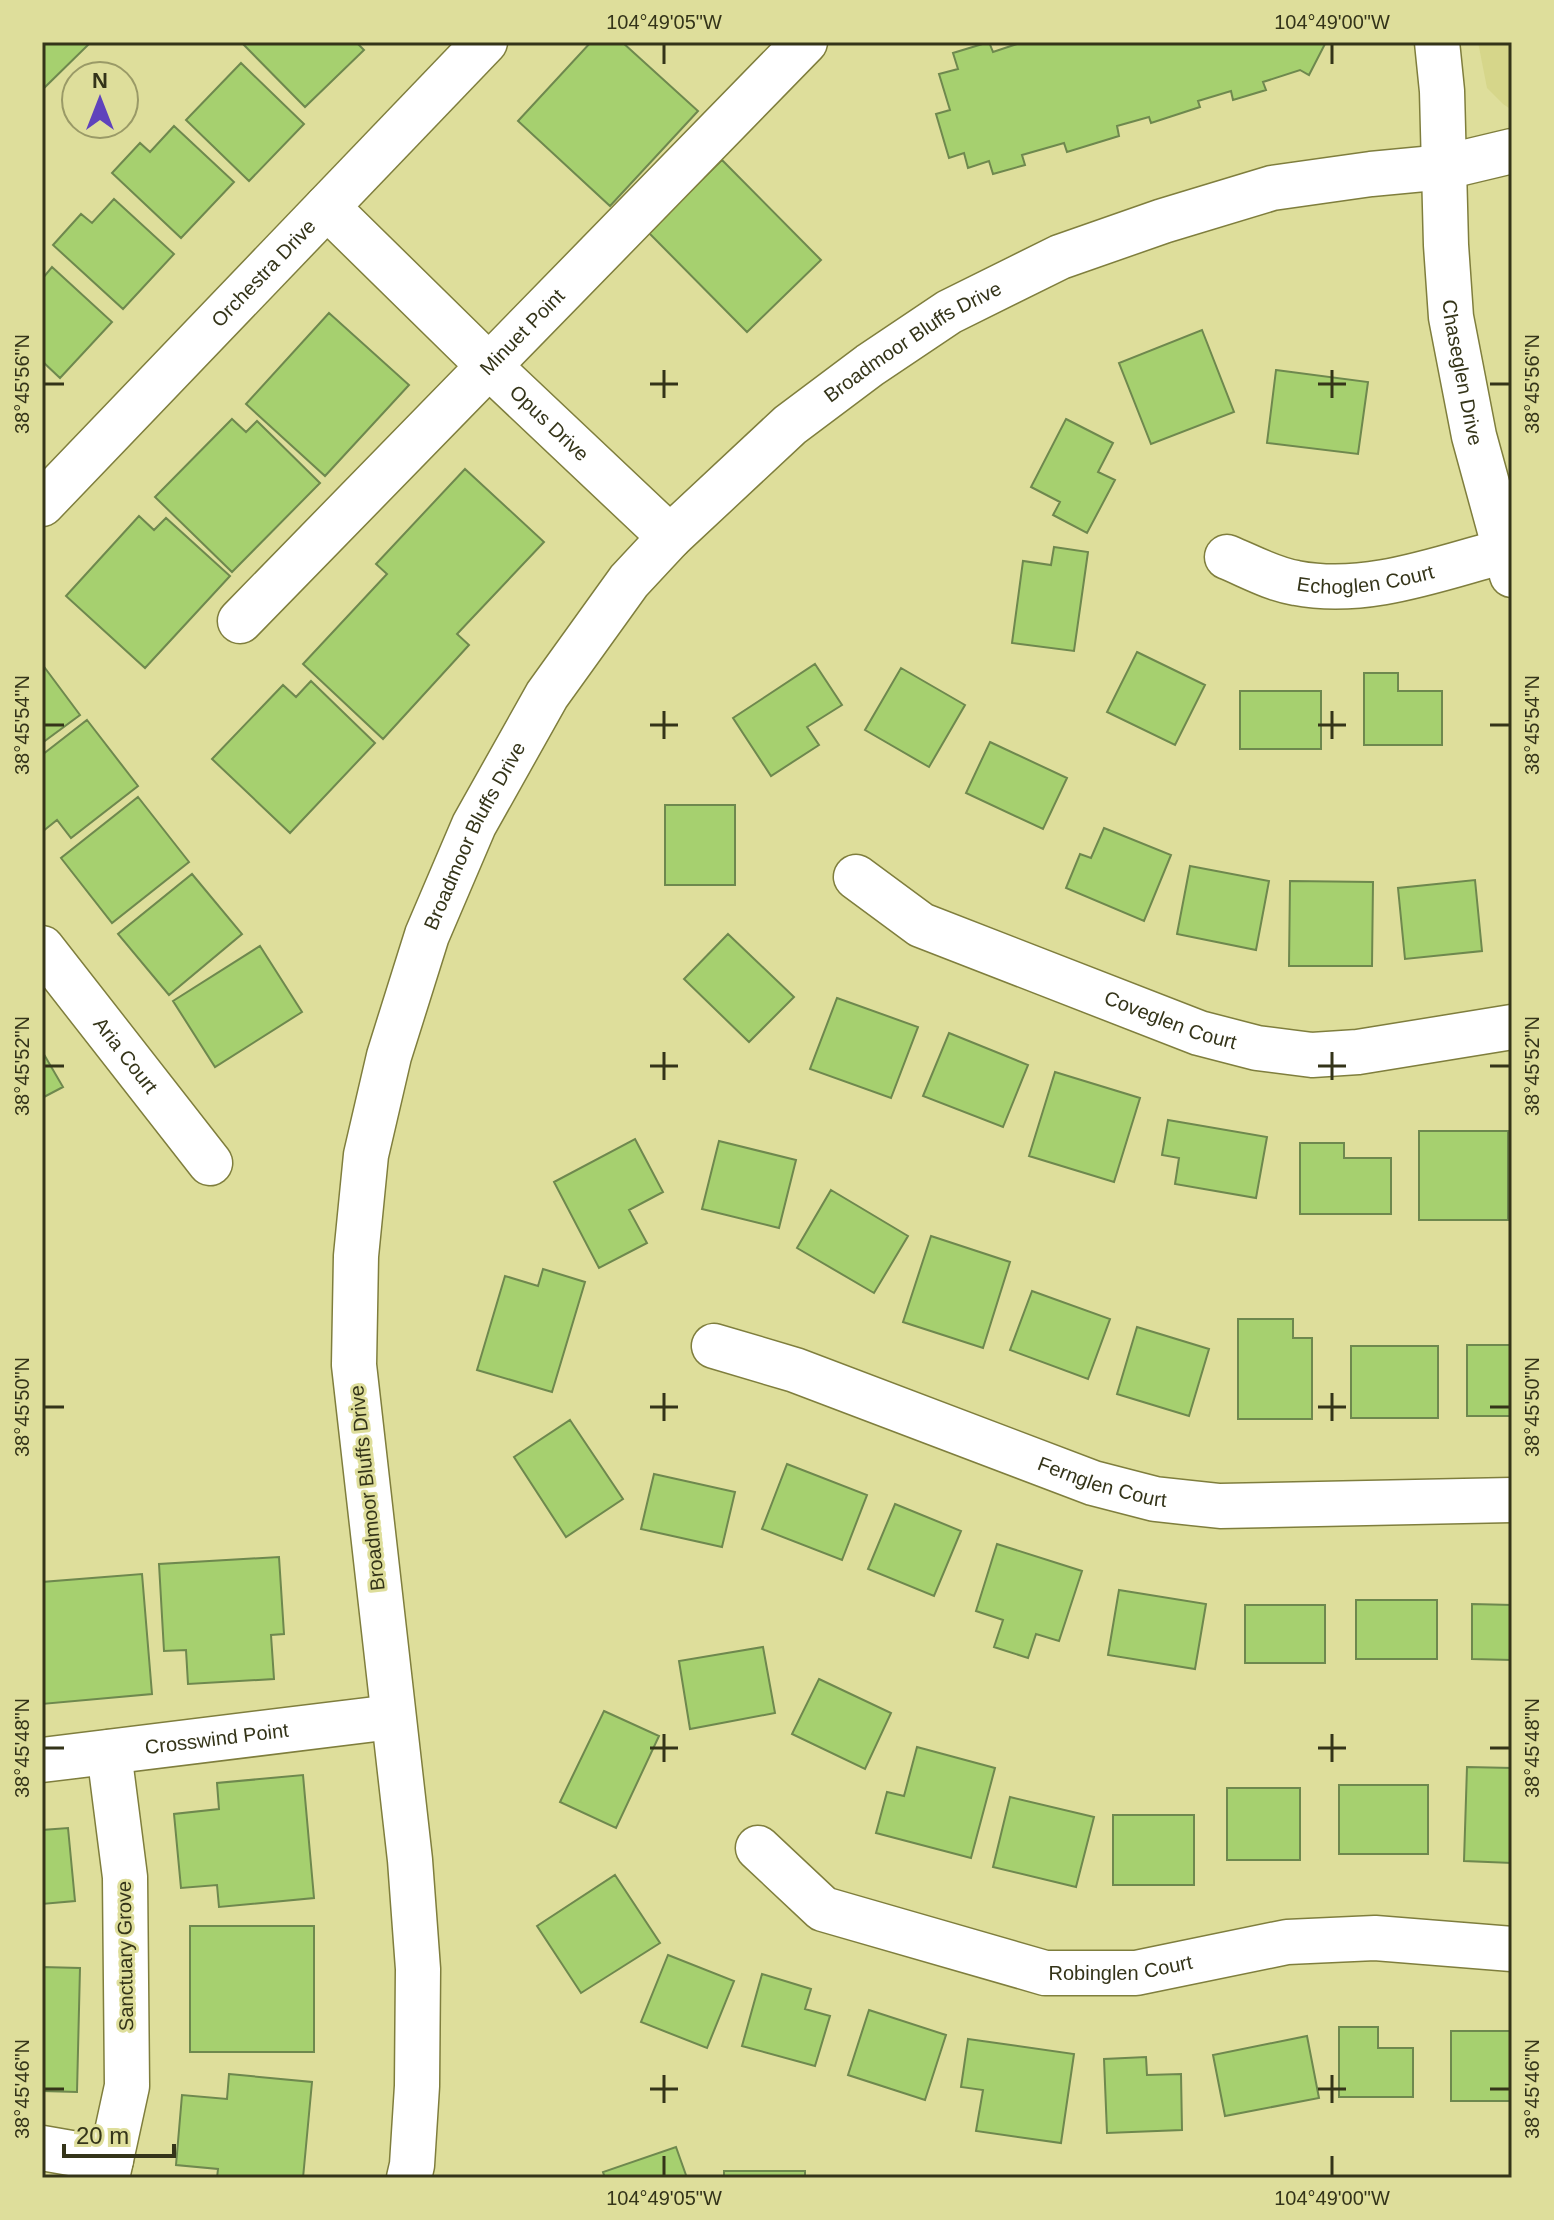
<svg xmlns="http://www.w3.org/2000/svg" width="1554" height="2220" viewBox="0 0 1554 2220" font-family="Arial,sans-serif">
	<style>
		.built { fill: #d6d68a }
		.building { fill: #a6d06f; stroke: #6e884e; stroke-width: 2 }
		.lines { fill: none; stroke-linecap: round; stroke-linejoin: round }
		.minor-casing { stroke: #7f7e3d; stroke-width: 47 }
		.minor { stroke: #fff; stroke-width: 44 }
		.ticks { fill: none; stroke: #343419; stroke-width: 3 }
		.labels { text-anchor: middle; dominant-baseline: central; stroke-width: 6; stroke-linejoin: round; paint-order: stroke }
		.street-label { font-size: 20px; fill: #343419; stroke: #dede9b }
		.neatline { fill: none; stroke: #343419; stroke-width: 3 }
		.ticks-label { font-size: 20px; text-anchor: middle; fill: #343419 }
	</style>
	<rect width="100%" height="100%" fill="#dede9b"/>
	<path class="built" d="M1478 42H1512V110L1503 104 1487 88Z"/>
	<path class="building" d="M42 42H87L89 44 42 90Z
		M241 42H356L364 50 305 107Z
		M591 42H622L698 111 610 206 518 121Z
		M989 42 993 52 1023 42H1326L1309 75 1300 70 1263 82 1266 90 1233 100 1231 91 1198 101 1200 107 1151 123 1149 117 1117 126 1119 136 1067 152 1064 143 1022 155 1025 165 993 174 989 161 968 168 964 153 949 158 936 114 950 110 939 74 958 69 953 53Z
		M241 63 304 124 249 181 186 120Z
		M174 126 234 182 181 238 112 173 140 143 150 152Z
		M722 160 821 260 747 332 648 232Z
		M114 199 174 254 123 309 53 245 81 214 92 223Z
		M52 267 112 322 60 378 42 361V279Z
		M329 313 409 385 325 476 246 404Z
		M1202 330 1234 412 1151 444 1119 363Z
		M1276 370 1368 382 1358 454 1267 443Z
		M232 419 246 432 257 421 320 483 232 572 155 497Z
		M1066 419 1113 443 1098 472 1115 480 1087 533 1053 515 1060 502 1031 487Z
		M465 469 544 542 457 634 469 645 383 739 303 664 387 574 376 564Z
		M139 516 154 530 166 518 230 576 145 668 66 596Z
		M1054 547 1088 552 1074 651 1012 643 1023 561 1051 565Z
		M1137 652 1205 685 1175 745 1107 712Z
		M42 664 80 715 42 743Z
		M815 664 842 705 807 727 819 745 771 776 733 718Z
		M901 668 965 705 929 767 865 730Z
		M1364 673H1398V691H1442V745H1364Z
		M311 681 375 743 290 833 212 759 283 685 296 697Z
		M1240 691H1321V749H1240Z
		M87 720 138 786 71 838 57 820 42 832V755Z
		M990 742 1067 778 1043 829 966 793Z
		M138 797 189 862 112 923 61 858Z
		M665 805H735V885H665Z
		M1104 828 1171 855 1144 921 1066 888 1080 854 1091 858Z
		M1190 866 1269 881 1256 950 1177 934Z
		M192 874 242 934 169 995 118 934Z
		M1475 880 1482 951 1405 959 1398 888Z
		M1290 881 1373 882 1372 966H1289Z
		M728 934 794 997 749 1042 684 979Z
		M260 946 302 1012 215 1067 173 1001Z
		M837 998 918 1027 891 1098 810 1069Z
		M949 1033 1028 1065 1003 1127 923 1096Z
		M42 1051 63 1087 42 1098Z
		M1055 1072 1140 1098 1114 1182 1029 1156Z
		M1168 1120 1267 1137 1256 1198 1175 1184 1179 1158 1162 1155Z
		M1419 1131H1508V1220H1419Z
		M635 1139 663 1192 629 1210 647 1243 599 1268 554 1182Z
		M719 1141 796 1160 779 1228 702 1209Z
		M1300 1143H1344V1158H1391V1214H1300Z
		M831 1190 908 1236 874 1293 797 1248Z
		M931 1236 1010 1262 983 1348 903 1322Z
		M543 1269 585 1282 552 1392 477 1370 505 1276 538 1286Z
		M1032 1291 1110 1319 1088 1379 1010 1350Z
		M1238 1319H1293V1338H1312V1419H1238Z
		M1137 1327 1209 1349 1189 1416 1117 1394Z
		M1467 1345H1512V1416H1467Z
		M1351 1346H1438V1418H1351Z
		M570 1420 623 1499 566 1537 514 1457Z
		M787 1464 867 1495 842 1560 762 1529Z
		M654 1474 735 1492 722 1547 641 1529Z
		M895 1504 961 1531 934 1596 868 1569Z
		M997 1544 1082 1571 1059 1641 1036 1634 1028 1658 994 1647 1003 1620 976 1611Z
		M279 1557 284 1634 271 1635 274 1679 188 1684 186 1650 164 1651 159 1564Z
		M142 1574 152 1694 42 1704V1582Z
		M1119 1590 1206 1604 1195 1669 1108 1655Z
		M1356 1600H1437V1659H1356Z
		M1472 1604 1512 1605V1660L1472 1659Z
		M1245 1605H1325V1663H1245Z
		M763 1647 775 1713 690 1729 679 1661Z
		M819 1679 891 1713 865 1769 792 1734Z
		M604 1711 659 1736 616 1828 560 1802Z
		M917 1747 995 1768 971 1858 876 1833 887 1792 904 1796Z
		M1467 1767 1512 1768V1863L1464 1861Z
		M303 1775 314 1898 219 1907 217 1885 181 1888 174 1814 219 1809 217 1783Z
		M1339 1785H1428V1854H1339Z
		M1227 1788H1300V1860H1227Z
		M1010 1797 1094 1817 1076 1887 993 1867Z
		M1113 1815H1194V1885H1113Z
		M68 1828 75 1901 42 1904V1830Z
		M615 1875 660 1943 581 1993 537 1926Z
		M190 1926H314V2052H190Z
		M668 1955 734 1981 707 2048 641 2022Z
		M42 1967 80 1968 77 2092 42 2091Z
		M762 1974 811 1989 805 2009 830 2016 815 2066 742 2046Z
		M869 2010 946 2035 925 2100 848 2075Z
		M1339 2027H1378V2048H1413V2097H1339Z
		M1451 2031H1512V2101H1451Z
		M1307 2036 1319 2098 1225 2116 1213 2055Z
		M968 2039 1074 2054 1061 2143 976 2131 983 2090 961 2087Z
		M1146 2057 1147 2075 1181 2074 1182 2130 1107 2133 1104 2059Z
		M229 2074 312 2082 303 2178H217L218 2169 176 2165 182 2095 227 2099Z
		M676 2147 687 2178H605L603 2172Z
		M724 2171H805V2178H724Z"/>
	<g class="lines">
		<g class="minor-casing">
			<g id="minor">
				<path id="s1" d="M1437 42 1442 91 1446 245 1451 317 1474 436 1512 575"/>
				<path id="s2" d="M327 207 489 366 670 537"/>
				<path id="s3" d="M42 504 485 42"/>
				<path id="s4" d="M1227 557C1249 566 1272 579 1296 583 1369 597 1442 567 1512 549"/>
				<path id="s5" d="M240 621 805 42"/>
				<path id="s6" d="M856 877 921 925 1199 1033 1257 1048 1312 1055 1358 1052 1512 1027"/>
				<path id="s7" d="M42 948 210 1163"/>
				<path id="s8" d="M714 1346 795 1370 1093 1483 1155 1499 1220 1506 1512 1500"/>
				<path id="s9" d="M42 1760 392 1717"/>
				<path id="s10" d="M758 1848 823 1909 1045 1973H1136L1287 1942 1375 1938 1512 1949"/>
				<path d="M42 2148 111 2160"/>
				<path d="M107 2178 127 2086 125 1877 109 1752"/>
				<path id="s11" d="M409 2178 412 2165 417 2086 418 1969 410 1860 354 1365 356 1256 366 1155 389 1056 427 935 474 825 547 695 629 581 670 537 790 425 870 365 949 312 1060 257 1163 221 1272 188 1371 174 1445 167 1512 151"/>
			</g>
		</g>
		<use href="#minor" class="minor"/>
	</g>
	<path class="ticks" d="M664 44V64M1332 44V64M664 370V398M1332 370V398M44 384H64M650 384H678M1318 384H1346M1490 384H1510M664 711V739M1332 711V739M44 725H64M650 725H678M1318 725H1346M1490 725H1510M664 1052V1080M1332 1052V1080M44 1066H64M650 1066H678M1318 1066H1346M1490 1066H1510M664 1393V1421M1332 1393V1421M44 1407H64M650 1407H678M1318 1407H1346M1490 1407H1510M664 1734V1762M1332 1734V1762M44 1748H64M650 1748H678M1318 1748H1346M1490 1748H1510M664 2075V2103M1332 2075V2103M44 2089H64M650 2089H678M1318 2089H1346M1490 2089H1510M664 2156V2176M1332 2156V2176"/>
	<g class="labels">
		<g class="street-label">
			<text stroke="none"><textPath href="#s3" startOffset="320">Orchestra Drive</textPath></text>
			<text stroke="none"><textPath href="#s5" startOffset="404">Minuet Point</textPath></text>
			<text stroke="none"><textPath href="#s11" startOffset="2038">Broadmoor Bluffs Drive</textPath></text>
			<text stroke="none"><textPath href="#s1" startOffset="332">Chaseglen Drive</textPath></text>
			<text stroke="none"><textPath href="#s2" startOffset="310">Opus Drive</textPath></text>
			<text stroke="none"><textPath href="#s4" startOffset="144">Echoglen Court</textPath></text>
			<text stroke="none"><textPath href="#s11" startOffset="1366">Broadmoor Bluffs Drive</textPath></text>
			<text stroke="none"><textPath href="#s6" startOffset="348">Coveglen Court</textPath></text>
			<text stroke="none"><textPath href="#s7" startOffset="136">Aria Court</textPath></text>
			<text stroke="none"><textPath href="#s8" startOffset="412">Fernglen Court</textPath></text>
			<text transform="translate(367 1488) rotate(-96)">Broadmoor Bluffs Drive</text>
			<text stroke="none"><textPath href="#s9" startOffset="176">Crosswind Point</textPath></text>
			<text transform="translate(125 1956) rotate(-91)">Sanctuary Grove</text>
			<text stroke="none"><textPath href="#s10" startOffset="396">Robinglen Court</textPath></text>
		</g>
	</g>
	<rect width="1554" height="2220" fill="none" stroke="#dede9b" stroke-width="88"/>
	<g transform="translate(100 100)"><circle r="38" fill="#dede9b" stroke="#9a9a67" stroke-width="2"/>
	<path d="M0-6L14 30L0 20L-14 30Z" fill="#5f43bc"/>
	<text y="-12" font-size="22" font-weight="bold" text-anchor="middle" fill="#343419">N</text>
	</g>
	<path d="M64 2144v12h110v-12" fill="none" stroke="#343419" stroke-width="4"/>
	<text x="76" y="2144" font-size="24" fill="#343419" stroke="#dede9b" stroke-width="6" paint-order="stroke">20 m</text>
	<rect x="44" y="44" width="1466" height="2132" class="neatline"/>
	<g class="ticks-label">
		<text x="664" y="29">104°49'05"W</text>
		<text x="1332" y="29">104°49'00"W</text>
		<text transform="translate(22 384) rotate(-90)" y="7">38°45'56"N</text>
		<text transform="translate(1532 384) rotate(-90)" y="7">38°45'56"N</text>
		<text transform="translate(22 725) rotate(-90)" y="7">38°45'54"N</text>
		<text transform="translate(1532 725) rotate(-90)" y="7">38°45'54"N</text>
		<text transform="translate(22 1066) rotate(-90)" y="7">38°45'52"N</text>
		<text transform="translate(1532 1066) rotate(-90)" y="7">38°45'52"N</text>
		<text transform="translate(22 1407) rotate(-90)" y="7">38°45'50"N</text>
		<text transform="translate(1532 1407) rotate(-90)" y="7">38°45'50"N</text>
		<text transform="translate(22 1748) rotate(-90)" y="7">38°45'48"N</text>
		<text transform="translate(1532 1748) rotate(-90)" y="7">38°45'48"N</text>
		<text transform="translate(22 2089) rotate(-90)" y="7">38°45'46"N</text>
		<text transform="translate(1532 2089) rotate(-90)" y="7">38°45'46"N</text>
		<text x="664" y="2205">104°49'05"W</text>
		<text x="1332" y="2205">104°49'00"W</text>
	</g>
</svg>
